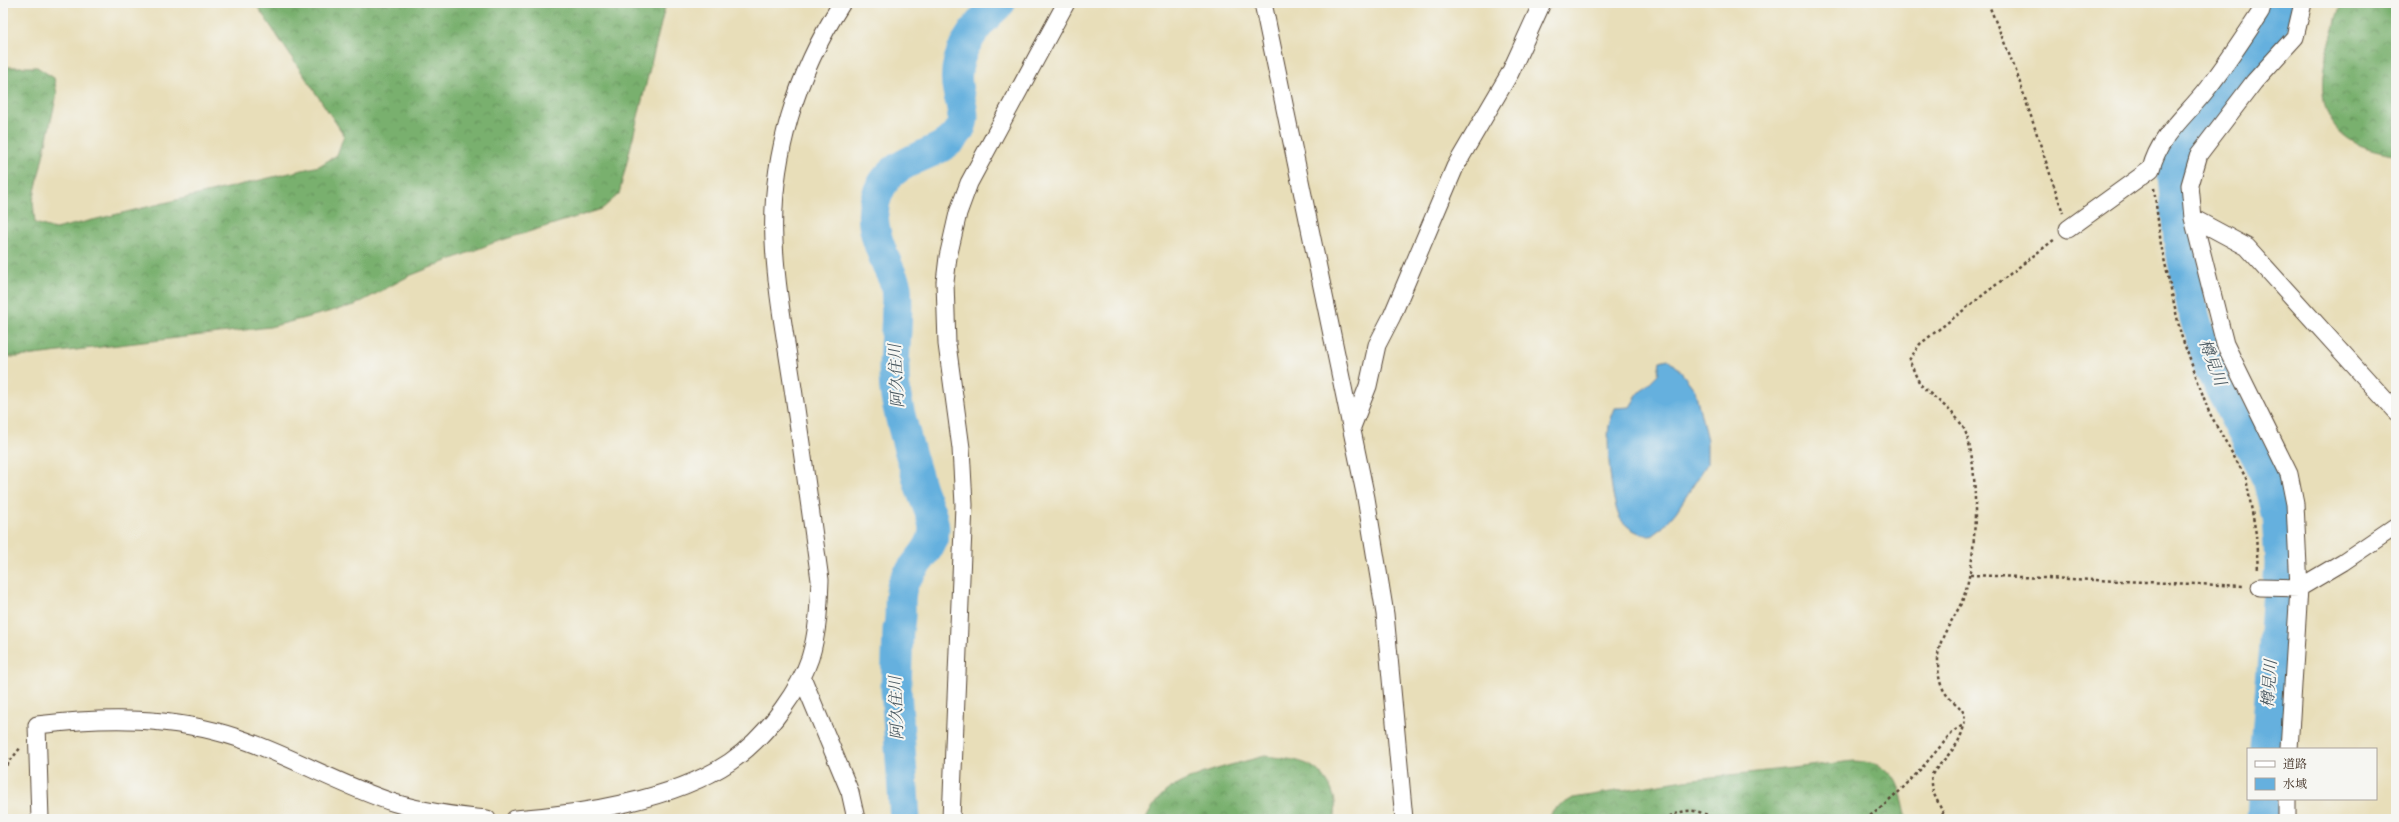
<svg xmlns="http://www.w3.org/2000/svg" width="2399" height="822" viewBox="0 0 2399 822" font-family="'Sorts Mill Goudy','Noto Serif JP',serif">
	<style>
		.forest { fill: url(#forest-crowns); stroke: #5a6d46 }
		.water { fill: #65b0de; stroke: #506d7e }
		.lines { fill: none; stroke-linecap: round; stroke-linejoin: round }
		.river { stroke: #65b0de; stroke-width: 31 }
		.minor-casing { stroke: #554535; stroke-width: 19 }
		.path { stroke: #554535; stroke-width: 2.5; stroke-dasharray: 3 3; stroke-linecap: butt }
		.minor { stroke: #fff; stroke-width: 17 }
		.labels { text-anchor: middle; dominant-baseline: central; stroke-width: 4; stroke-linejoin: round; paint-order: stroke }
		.water-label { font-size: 16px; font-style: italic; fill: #4a5961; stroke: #f6f6f2 }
	</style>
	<defs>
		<pattern id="forest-crowns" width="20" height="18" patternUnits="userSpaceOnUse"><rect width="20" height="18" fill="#79b06e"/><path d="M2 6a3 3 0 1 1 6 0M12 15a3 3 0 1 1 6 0" fill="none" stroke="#648f5a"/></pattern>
	</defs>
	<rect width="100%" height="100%" fill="#f6f6f2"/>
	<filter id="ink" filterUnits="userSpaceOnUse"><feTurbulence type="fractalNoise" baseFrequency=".025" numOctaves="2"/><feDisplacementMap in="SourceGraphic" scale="8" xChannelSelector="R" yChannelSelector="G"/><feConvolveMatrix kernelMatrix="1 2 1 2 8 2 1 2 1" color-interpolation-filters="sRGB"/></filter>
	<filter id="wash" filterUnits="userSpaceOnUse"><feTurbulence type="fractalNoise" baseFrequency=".012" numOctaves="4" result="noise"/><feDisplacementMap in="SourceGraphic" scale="16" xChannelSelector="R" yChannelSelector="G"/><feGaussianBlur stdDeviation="0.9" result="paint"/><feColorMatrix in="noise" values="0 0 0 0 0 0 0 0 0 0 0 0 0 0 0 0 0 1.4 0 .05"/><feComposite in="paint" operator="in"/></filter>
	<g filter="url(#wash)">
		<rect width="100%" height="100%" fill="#e8deb9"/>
		<path class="forest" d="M255 3H666L619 194 602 209 493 243 409 276 355 305 270 327 17 357H3V67H37L54 78 57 94 33 201 35 223 55 229 319 166 337 155 344 135Z
			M2341 3H2396V155C2383 151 2364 149 2352 141 2302 111 2328 46 2341 3Z
			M1265 756C1279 758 1299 759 1311 766 1328 776 1340 800 1334 819H1146C1152 807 1159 795 1171 788 1198 772 1235 764 1265 756Z
			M1854 761C1897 763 1899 783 1907 819H1549L1553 810 1573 798 1685 780Z"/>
		<path class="water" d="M1668 359 1677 367 1695 390 1707 440V464L1676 512 1663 527 1651 536C1639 534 1630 530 1622 521 1611 509 1606 442 1609 426 1610 420 1613 414 1615 408L1630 407 1638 394 1658 374 1660 361Z"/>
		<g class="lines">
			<path class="river" d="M2266 749 2280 564 2277 517 2268 480 2209 367 2193 311 2179 242 2173 177 2175 152 2268 39 2282 3
				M905 819 896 689 898 629C903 615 897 599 903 584 911 565 933 551 934 530 934 517 925 501 921 489 912 459 902 428 896 397 890 362 900 322 896 287 895 280 890 273 888 267 880 248 869 223 875 202 888 149 945 163 961 126 966 115 960 102 958 91 950 56 976 24 1000 3
				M2262 819 2263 799"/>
		</g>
	</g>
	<g filter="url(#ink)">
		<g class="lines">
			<g class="minor-casing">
				<path id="minor" d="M1263 3 1366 498 1385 614 1404 819
					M2193 218 2247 247 2396 412
					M2068 229 2151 169C2159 136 2187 115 2207 89 2226 65 2243 39 2260 13L2263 3
					M1352 427 1368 386 1377 345 1392 316 1455 167 1510 73 1542 3
					M2260 587 2299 588 2343 562 2396 526
					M802 677 850 792 856 819
					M2289 749 2299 588 2295 504 2289 474 2225 344 2193 218 2190 185 2199 154 2254 82 2295 37 2303 3
					M40 819 37 725C105 717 172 716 238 738 292 756 341 786 395 803 425 812 456 816 487 819
					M515 819C582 814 674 800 730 762 750 748 769 728 783 708 794 693 804 676 810 658 818 632 819 606 820 580 811 514 802 448 792 382 785 335 776 288 774 241 770 157 797 73 842 3
					M951 819 964 505 961 448 947 344 945 282 948 257 958 213 969 183 1066 3
					M2287 819V799"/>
			</g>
			<path class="path" d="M1988 3 2016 71 2063 213
				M2154 188 2161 245 2181 335 2209 412 2246 478 2256 534 2258 571
				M1970 575 2245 586
				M3 770 21 747
				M1664 819C1686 808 1694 808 1716 819
				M1865 819C1900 797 1927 761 1954 731L1963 725
				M1946 819 1933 792 1931 776C1940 762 1956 750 1961 735 1973 704 1953 709 1943 689 1938 681 1938 666 1938 657 1939 634 1957 617 1964 596 1977 559 1980 467 1965 431 1956 411 1935 400 1921 385 1916 378 1913 368 1909 360L1920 344 2055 239"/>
			<use href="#minor" class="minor"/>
		</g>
	</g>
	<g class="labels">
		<g class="water-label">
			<text transform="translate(2211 363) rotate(69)">樽見川</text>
			<text transform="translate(898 376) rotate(-93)">阿久住川</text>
			<text transform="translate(2271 684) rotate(-86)">樽見川</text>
			<text transform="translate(898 708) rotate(-92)">阿久住川</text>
		</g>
	</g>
	<rect width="2399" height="822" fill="none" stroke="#f6f6f2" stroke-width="16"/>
	<rect x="2247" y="748" width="130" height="52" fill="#f6f6f2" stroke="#aba49d"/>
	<rect x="2255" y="761" width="20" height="6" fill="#ffffff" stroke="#aba49d"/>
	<text x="2283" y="768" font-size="12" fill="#3b2a1e">道路</text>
	<rect x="2255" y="778" width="20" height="12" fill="#65b0de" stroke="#aba49d"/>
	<text x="2283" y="788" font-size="12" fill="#3b2a1e">水域</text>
</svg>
